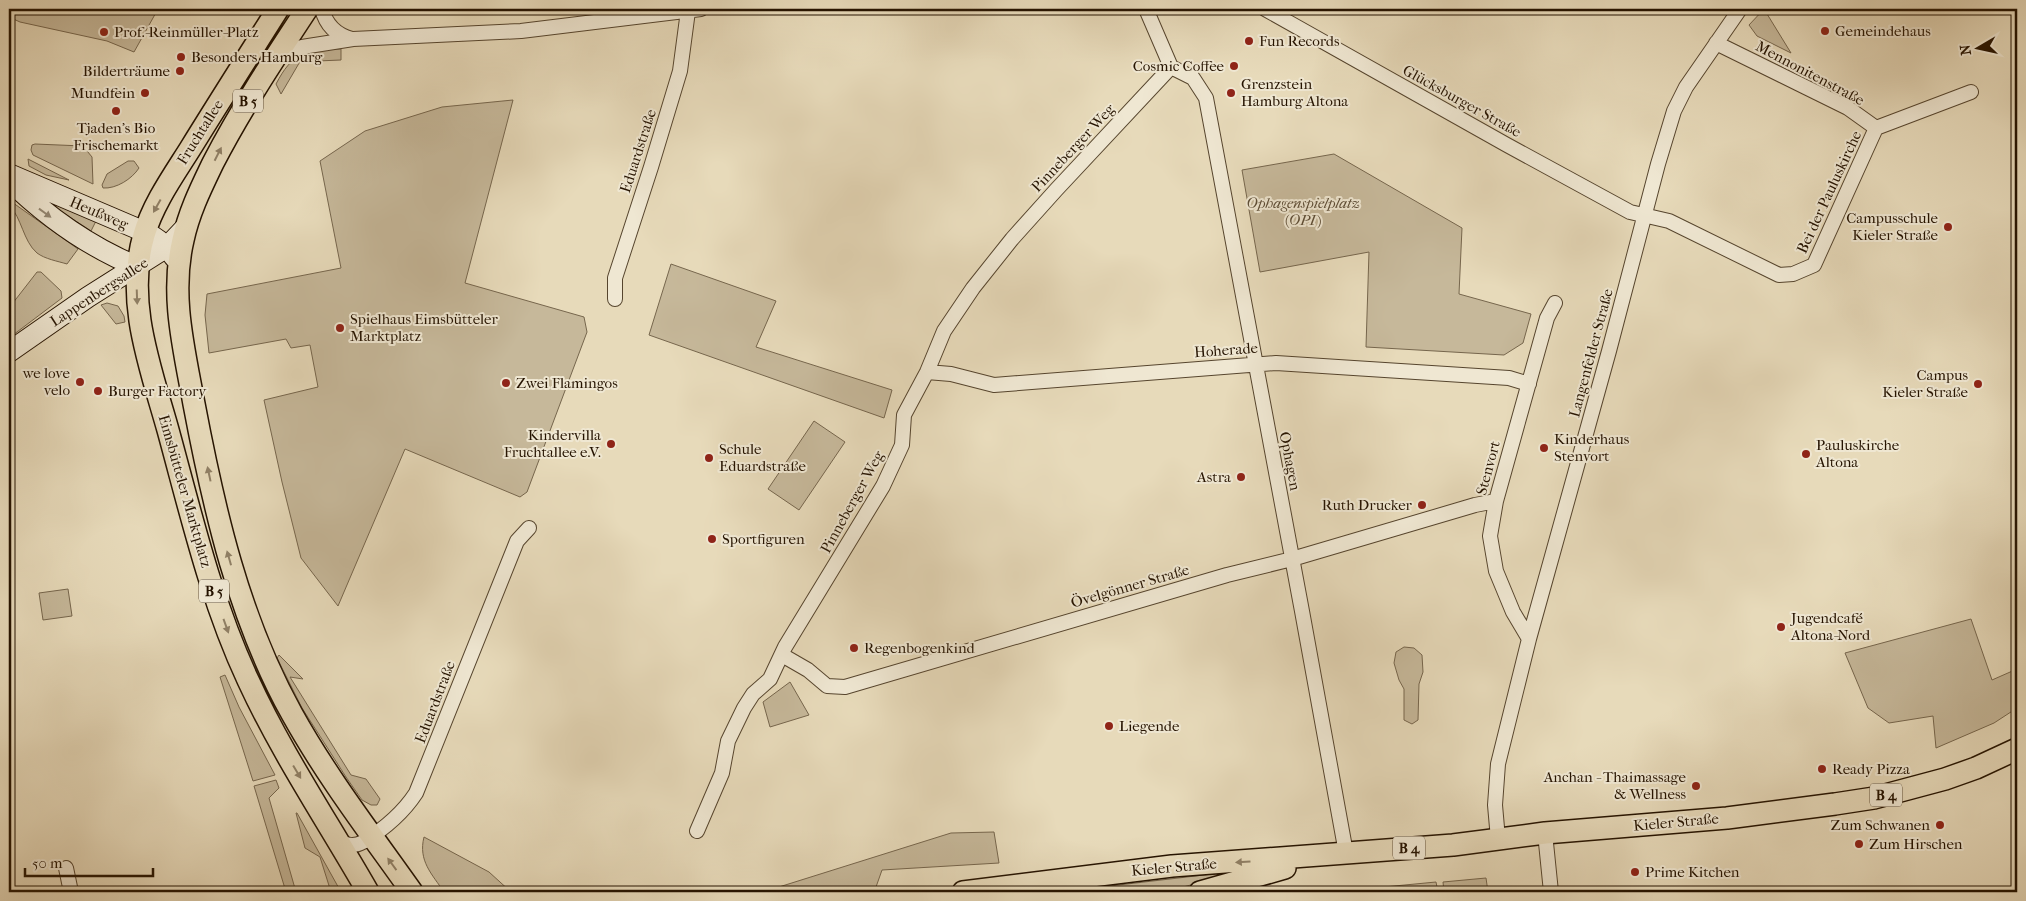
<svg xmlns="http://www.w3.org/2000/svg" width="2026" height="901" viewBox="0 0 2026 901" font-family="'IM FELL French Canon',serif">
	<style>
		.green { fill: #c6b89a; stroke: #76664d }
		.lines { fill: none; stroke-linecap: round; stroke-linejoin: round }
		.street-casing { stroke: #56452e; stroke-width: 16 }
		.secondary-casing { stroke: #251300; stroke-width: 22 }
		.primary-casing { stroke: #251300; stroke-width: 24 }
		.street { stroke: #efe7d2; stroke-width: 14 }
		.secondary { stroke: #efe7d2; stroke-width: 20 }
		.primary { stroke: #e7daba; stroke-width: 21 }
		.oneway { fill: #908066 }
		.oneway2 { fill: #948874 }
		.poi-dot { fill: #8f2418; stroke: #efe7d2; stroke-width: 2 }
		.labels { text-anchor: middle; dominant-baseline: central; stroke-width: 4; stroke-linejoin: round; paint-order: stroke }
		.shield { fill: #efe7d2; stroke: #62533f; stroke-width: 1 }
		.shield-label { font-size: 14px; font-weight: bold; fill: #251300 }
		.poi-label { font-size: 15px; fill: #251300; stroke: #efe7d2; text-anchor: start }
		.street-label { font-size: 15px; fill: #251300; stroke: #efe7d2 }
		.park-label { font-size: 15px; font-style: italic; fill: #5d4d36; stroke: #efe7d2 }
	</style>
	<rect width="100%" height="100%" fill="#e7daba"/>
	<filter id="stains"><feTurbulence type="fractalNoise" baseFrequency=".004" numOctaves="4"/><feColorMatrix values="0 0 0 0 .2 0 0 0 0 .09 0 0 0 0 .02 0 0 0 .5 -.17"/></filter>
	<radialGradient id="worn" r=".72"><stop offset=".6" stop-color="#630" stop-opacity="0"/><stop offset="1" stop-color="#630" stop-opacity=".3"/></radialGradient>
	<path class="green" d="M9 9H158L134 52 107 41 20 22 9 17Z
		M1764 9 1791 53 1757 36 1749 25Z
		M319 49H341V60L317 61 314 57 315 52Z
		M305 53 281 94 276 84C284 69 290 60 305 53Z
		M513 100 465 283 584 317 587 332 527 492 520 497 405 449 338 606 301 558 282 482 264 400 318 387 310 345 291 348 286 339 209 353 205 315 207 294 341 268 320 161 365 131 442 107Z
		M35 144 83 146 92 157 93 184 33 155 31 150 32 145Z
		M1334 154 1462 228 1459 294 1531 314 1523 343 1504 355 1366 347 1369 252 1260 272 1242 170Z
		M28 159 69 180 46 175 29 166Z
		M128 161H134L139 168C132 179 116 189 103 188L102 185 107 174Z
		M9 200 78 249 67 264C57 261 45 259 37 253 23 241 22 218 9 205Z
		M56 204 96 221 91 231 56 208Z
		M671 264 776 301 756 347 892 390 884 418 649 335Z
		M37 272H41L61 291 62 298 9 338V308Z
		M107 303 118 306 124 316 125 322 116 324 101 305Z
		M814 421 845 442 799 510 768 489Z
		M68 589 72 616 43 620 39 593Z
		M1971 619 1992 680 2017 669V708L1994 723 1936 748 1933 716 1889 723 1868 708 1845 653Z
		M1404 647 1414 648 1422 655 1423 672 1419 684 1418 720 1412 724 1404 720V689L1399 680 1394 663 1396 652Z
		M279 655 303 679 290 677 351 775 366 779 380 799 377 805H371L362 800 346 777 302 708 277 658Z
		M225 675 239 707 275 775 253 781 220 677Z
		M790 682 809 715 770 727 763 702Z
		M276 780 279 788 269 798 296 892H286L254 786Z
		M296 813H297L341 892H331L320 857 305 848Z
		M994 832 999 863 882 870 876 887 860 892H763L951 833Z
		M424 837 489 872 511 892H444C432 874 418 861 424 837Z
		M1221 873 1225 876 1164 892H1059Z
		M1486 878 1488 892H1473L1472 890 1444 892 1443 882Z
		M1436 882 1438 892H1363V889Z"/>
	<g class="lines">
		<g class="street-casing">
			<path id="street" d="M322 9C326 25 336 35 352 39
				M1146 9 1171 67 1193 78 1206 98C1253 349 1301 601 1346 853
				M1265 9 1507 145 1630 212 1669 221 1779 275 1793 274 1814 265 1876 128
				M1716 43 1848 108 1876 128
				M278 57 291 50 302 47 353 39 521 31 701 9
				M1876 128 1971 92
				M615 299V278L651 167 680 71 688 11
				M927 372 951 374 994 385 1276 363 1509 378 1529 384
				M1529 639 1513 612 1496 571 1490 536 1496 501 1547 318 1555 303
				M782 655 808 670 827 686 845 687 1227 575 1292 559 1475 505 1496 501
				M697 831 722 773 728 741 744 708 753 694 770 679 785 647 883 486 902 445 904 415 927 372 944 331 973 288 1012 239 1056 190 1171 67
				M1545 833 1551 892
				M338 839C346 846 354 847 363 842 384 829 403 813 416 793L517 541 529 528
				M1498 839 1495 805 1498 764 1529 639 1609 351 1658 164 1674 111 1686 87 1740 9
				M66 868 71 892"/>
		</g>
		<g class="secondary-casing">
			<path id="secondary" d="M9 174 145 232C157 238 167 245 174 257
				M9 180C47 217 89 247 138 267
				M9 352 88 297 167 247 186 227"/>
		</g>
		<g class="primary-casing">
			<path id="primary" d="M278 9C249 55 219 102 190 149 173 176 153 204 144 235 125 301 150 366 168 430 191 514 211 601 248 680 282 754 328 822 368 892
				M307 9C274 59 241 109 213 163 201 188 189 212 183 240 170 295 184 349 194 404 214 510 239 619 292 714 327 777 371 834 412 892
				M963 892 1172 866 1453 845 1545 833 1727 818 1835 804 1874 798 1945 779 1976 768 2017 749
				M1200 892 1285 868"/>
		</g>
		<use href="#street" class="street"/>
		<use href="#secondary" class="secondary"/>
		<use href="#primary" class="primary"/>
	</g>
	<defs><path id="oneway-solid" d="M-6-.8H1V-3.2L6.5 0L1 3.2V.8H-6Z" transform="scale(1.25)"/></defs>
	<g class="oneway">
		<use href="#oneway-solid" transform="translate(218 154) rotate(-63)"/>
		<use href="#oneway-solid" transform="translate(157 206) rotate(119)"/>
		<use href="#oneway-solid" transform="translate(137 297) rotate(88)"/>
		<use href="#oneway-solid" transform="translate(209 474) rotate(-102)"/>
		<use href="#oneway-solid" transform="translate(229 558) rotate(-106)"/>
		<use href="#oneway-solid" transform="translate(226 626) rotate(70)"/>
		<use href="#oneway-solid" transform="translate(297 772) rotate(59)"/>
		<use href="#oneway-solid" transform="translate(1243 862) rotate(176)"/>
		<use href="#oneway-solid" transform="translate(392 864) rotate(-126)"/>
	</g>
	<use class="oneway2" href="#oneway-solid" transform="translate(45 213) rotate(36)"/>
	<g class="poi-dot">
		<circle cx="1825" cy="31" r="5"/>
		<circle cx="104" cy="32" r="5"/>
		<circle cx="1249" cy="41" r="5"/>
		<circle cx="181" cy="57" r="5"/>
		<circle cx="1234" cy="66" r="5"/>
		<circle cx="180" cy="71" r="5"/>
		<circle cx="145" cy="93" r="5"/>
		<circle cx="1231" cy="93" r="5"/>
		<circle cx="116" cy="111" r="5"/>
		<circle cx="1948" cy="227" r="5"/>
		<circle cx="340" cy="328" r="5"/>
		<circle cx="80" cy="382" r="5"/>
		<circle cx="506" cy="383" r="5"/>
		<circle cx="1978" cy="384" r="5"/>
		<circle cx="98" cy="391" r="5"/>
		<circle cx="611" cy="444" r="5"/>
		<circle cx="1544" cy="448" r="5"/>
		<circle cx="1806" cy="454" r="5"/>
		<circle cx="709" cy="458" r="5"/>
		<circle cx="1241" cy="477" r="5"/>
		<circle cx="1422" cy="505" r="5"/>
		<circle cx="712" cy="539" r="5"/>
		<circle cx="1781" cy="627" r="5"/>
		<circle cx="854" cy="648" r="5"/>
		<circle cx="1109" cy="726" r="5"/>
		<circle cx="1822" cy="769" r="5"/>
		<circle cx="1696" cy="786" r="5"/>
		<circle cx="1940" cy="825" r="5"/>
		<circle cx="1859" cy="844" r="5"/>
		<circle cx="1635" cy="872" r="5"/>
	</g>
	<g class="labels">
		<g class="shield">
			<rect x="233" y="89.5" width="30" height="23" rx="4"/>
			<rect x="199" y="579.5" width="30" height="23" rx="4"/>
			<rect x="1870" y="783.5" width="32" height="23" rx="4"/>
			<rect x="1393" y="836.5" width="32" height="23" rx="4"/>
		</g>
		<g class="shield-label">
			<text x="248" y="101">B 5</text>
			<text x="214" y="591">B 5</text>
			<text x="1886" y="795">B 4</text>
			<text x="1409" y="848">B 4</text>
		</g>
		<g class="poi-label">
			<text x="1835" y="31">Gemeindehaus</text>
			<text x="114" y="32">Prof.-Reinmüller-Platz</text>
			<text x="1259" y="41">Fun Records</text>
			<text x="191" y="57">Besonders Hamburg</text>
			<text x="1224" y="66" text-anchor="end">Cosmic Coffee</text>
			<text x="170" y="71" text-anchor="end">Bilderträume</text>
			<text x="1241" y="84">Grenzstein<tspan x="1241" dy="17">Hamburg Altona</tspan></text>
			<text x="135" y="93" text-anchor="end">Mundfein</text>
			<text x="116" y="128" text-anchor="middle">Tjaden's Bio<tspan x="116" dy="17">Frischemarkt</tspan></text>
			<text x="1938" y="218" text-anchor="end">Campusschule<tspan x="1938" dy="17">Kieler Straße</tspan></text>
			<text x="350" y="319">Spielhaus Eimsbütteler<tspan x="350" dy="17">Marktplatz</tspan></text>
			<text x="70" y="373" text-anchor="end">we love<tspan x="70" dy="17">velo</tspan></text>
			<text x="1968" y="375" text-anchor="end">Campus<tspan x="1968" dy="17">Kieler Straße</tspan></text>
			<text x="516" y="383">Zwei Flamingos</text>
			<text x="108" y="391">Burger Factory</text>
			<text x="601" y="435" text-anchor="end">Kindervilla<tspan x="601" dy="17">Fruchtallee e.V.</tspan></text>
			<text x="1554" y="439">Kinderhaus<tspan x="1554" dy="17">Stenvort</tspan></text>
			<text x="1816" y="445">Pauluskirche<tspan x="1816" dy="17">Altona</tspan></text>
			<text x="719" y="449">Schule<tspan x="719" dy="17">Eduardstraße</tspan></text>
			<text x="1231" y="477" text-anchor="end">Astra</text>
			<text x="1412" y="505" text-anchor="end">Ruth Drucker</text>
			<text x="722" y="539">Sportfiguren</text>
			<text x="1791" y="618">Jugendcafé<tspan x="1791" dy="17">Altona-Nord</tspan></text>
			<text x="864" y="648">Regenbogenkind</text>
			<text x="1119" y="726">Liegende</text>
			<text x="1832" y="769">Ready Pizza</text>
			<text x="1686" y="777" text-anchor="end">Anchan - Thaimassage<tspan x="1686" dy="17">&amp; Wellness</tspan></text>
			<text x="1930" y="825" text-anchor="end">Zum Schwanen</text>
			<text x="1869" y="844">Zum Hirschen</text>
			<text x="1645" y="872">Prime Kitchen</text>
		</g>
		<g class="street-label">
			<text transform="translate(1810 73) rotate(28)">Mennonitenstraße</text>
			<text transform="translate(1462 101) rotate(29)">Glücksburger Straße</text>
			<text transform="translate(200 132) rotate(-58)">Fruchtallee</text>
			<text transform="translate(1073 148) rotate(-47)">Pinneberger Weg</text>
			<text transform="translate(638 151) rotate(-72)">Eduardstraße</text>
			<text transform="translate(1829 192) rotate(-65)">Bei der Pauluskirche</text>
			<text transform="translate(99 213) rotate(23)">Heußweg</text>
			<text transform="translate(99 292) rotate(-33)">Lappenbergsallee</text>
			<text transform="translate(1226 350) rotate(-4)">Hoherade</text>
			<text transform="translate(1591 353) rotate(-75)">Langenfelder Straße</text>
			<text transform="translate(1290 461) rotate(79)">Ophagen</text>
			<text transform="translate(1488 468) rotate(-75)">Stenvort</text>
			<text transform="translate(185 491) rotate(74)">Eimsbütteler Marktplatz</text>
			<text transform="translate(852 502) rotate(-61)">Pinneberger Weg</text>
			<text transform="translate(1130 586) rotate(-16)">Övelgönner Straße</text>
			<text transform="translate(435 702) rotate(-69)">Eduardstraße</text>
			<text transform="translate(1676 822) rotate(-5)">Kieler Straße</text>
			<text transform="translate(1174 867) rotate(-5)">Kieler Straße</text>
		</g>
		<g class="park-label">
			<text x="1303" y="203">Ophagenspielplatz<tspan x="1303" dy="17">(OPI)</tspan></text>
		</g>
	</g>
	<rect width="2026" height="901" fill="none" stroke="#e7daba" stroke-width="30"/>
	<rect x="10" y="10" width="2006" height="881" fill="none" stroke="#251300" stroke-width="2.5"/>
	<rect x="15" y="15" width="1996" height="871" fill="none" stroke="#251300"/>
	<g transform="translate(1978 48) rotate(261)" stroke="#efe7d2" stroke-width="4" paint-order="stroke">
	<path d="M0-4L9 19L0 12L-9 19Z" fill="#251300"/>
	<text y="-8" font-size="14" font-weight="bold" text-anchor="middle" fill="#251300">N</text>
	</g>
	<path d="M25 868v8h128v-8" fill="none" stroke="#251300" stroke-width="2.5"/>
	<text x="32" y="868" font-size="15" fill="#251300" stroke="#efe7d2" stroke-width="4" paint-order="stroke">50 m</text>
	<rect width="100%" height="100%" filter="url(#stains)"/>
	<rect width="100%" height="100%" fill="url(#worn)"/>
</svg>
